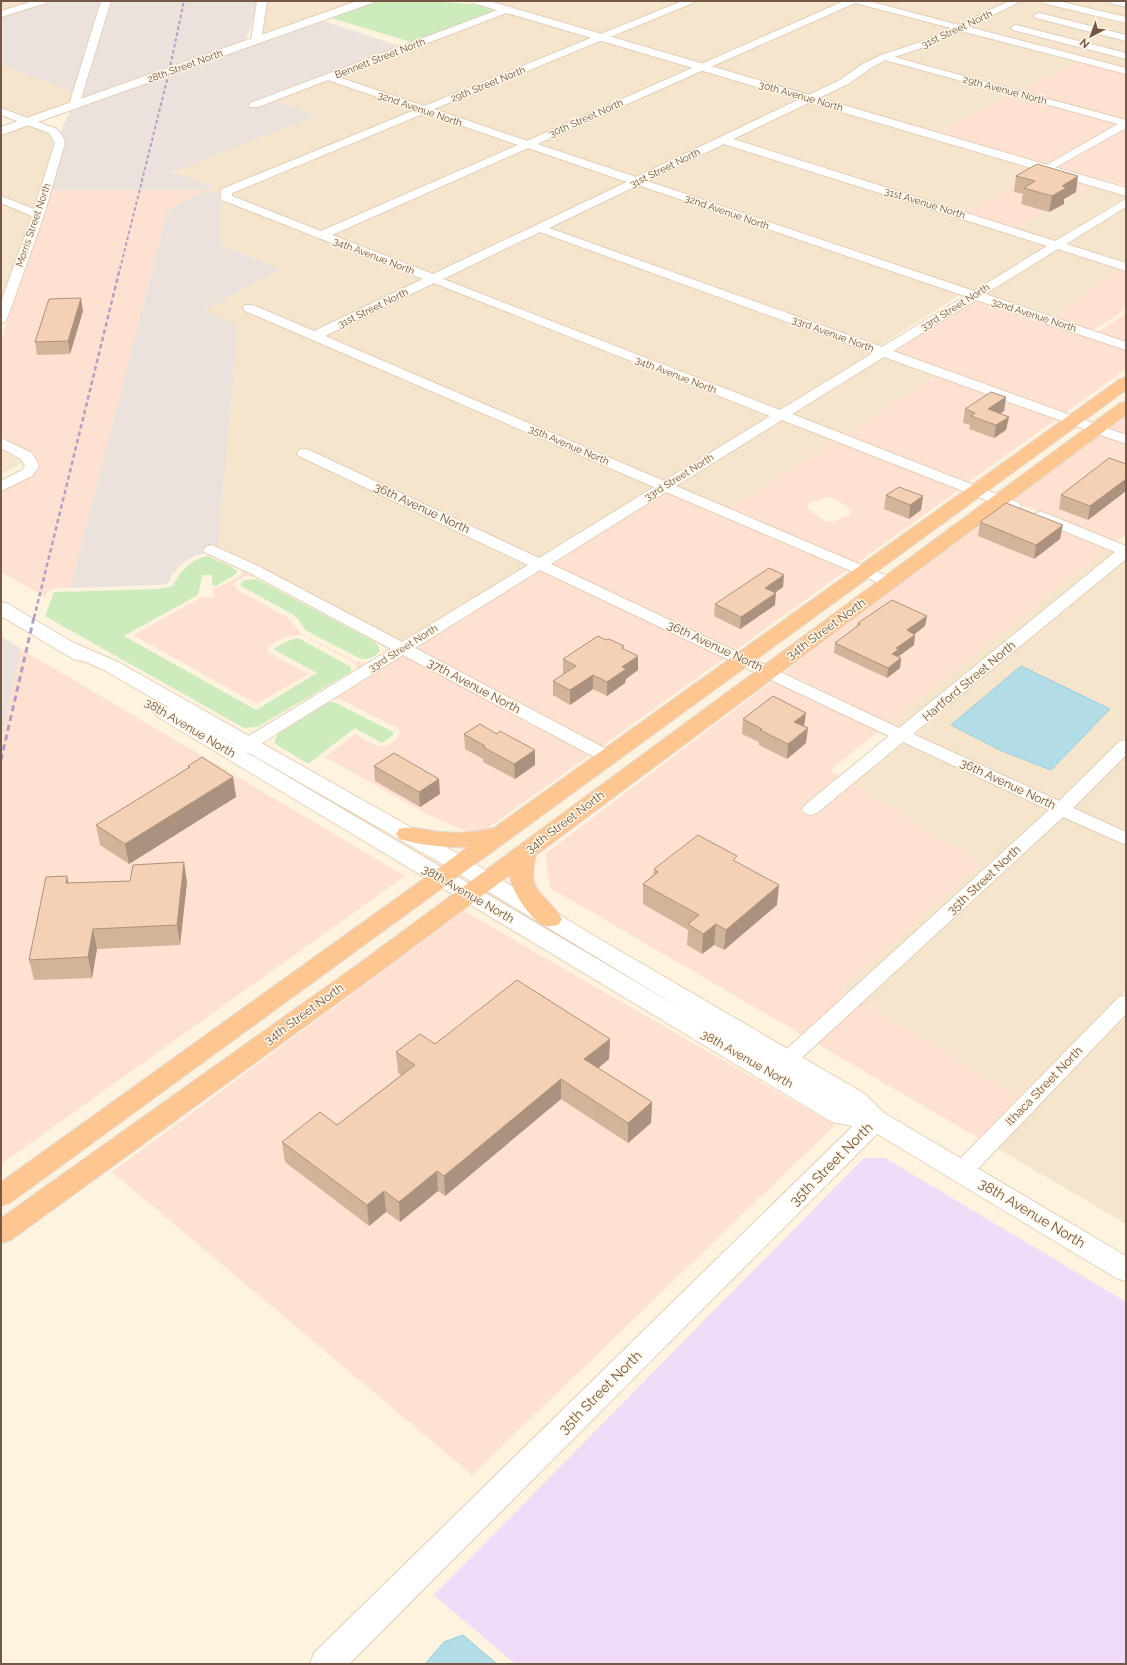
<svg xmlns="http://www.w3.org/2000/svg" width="1127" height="1665" viewBox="0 0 1127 1665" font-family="Raleway,sans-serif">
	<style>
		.residential { fill: #f5e5cc; fill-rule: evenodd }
		.commercial { fill: #ffe1d1; fill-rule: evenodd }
		.industrial { fill: #ebe3db }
		.education { fill: #f0dbf9 }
		.green { fill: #cdebbd }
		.water { fill: #b2dde7; stroke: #98ccda }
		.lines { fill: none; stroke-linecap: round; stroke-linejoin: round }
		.minor-casing { stroke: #e2cfba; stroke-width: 2 }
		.tertiary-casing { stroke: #e2cfba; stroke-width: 2 }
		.secondary-casing { stroke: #e7d0b8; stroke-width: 2 }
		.trunk-casing { stroke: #e0dad6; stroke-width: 2 }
		.minor { fill: #fff; fill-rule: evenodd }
		.tertiary { fill: #fff; fill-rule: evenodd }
		.secondary { fill: #fff; fill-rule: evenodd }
		.trunk { fill: #fec792; fill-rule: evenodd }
		.rail-far2 { stroke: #b59ec6; stroke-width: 2; stroke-dasharray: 3.5 2.5; stroke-linecap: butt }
		.rail-far1 { stroke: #b59ec6; stroke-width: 2.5; stroke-dasharray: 4.5 3; stroke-linecap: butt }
		.rail { stroke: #b59ec6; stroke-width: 3; stroke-dasharray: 6 4; stroke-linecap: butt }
		.wall { fill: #d2b49b }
		.shaded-wall { fill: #ab927e }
		.building { fill: #f4d1b4; stroke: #ab927e }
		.labels { text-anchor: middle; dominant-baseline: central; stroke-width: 3; stroke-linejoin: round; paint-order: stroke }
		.far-street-label { font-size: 10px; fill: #745845; stroke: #fff6e6 }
		.street-label { font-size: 12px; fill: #745845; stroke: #fff6e6 }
		.near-street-label { font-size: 14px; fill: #745845; stroke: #fff6e6 }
	</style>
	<rect width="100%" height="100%" fill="#fdf3de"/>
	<path class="residential" d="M1 1H33L1 11Z
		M266 1H363L261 37Z
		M489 1H671L679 3 601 35Z
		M696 1H847L701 65 608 37Z
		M864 1H1010L959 26Z
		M1022 1H1039L1126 22V69L966 27Z
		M1054 1H1126V19Z
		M855 2 953 28 927 41 884 55 849 76 808 96 708 67Z
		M506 12 595 38 425 108 335 77Z
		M961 30 1080 61 1019 92 891 57Z
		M602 40 695 67 527 142 432 110Z
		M885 59 937 74 1013 95 936 134 816 98 848 83 869 68Z
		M1 65 73 92 69 105 30 119 1 108Z
		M702 69 802 99 637 179 534 144Z
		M327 80 417 111 223 189 220 194 206 190 214 187 172 172 315 116 274 100Z
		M810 101 1041 169 965 212 973 215 731 139Z
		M424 113 519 145 321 232 231 197 232 191Z
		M27 124 48 133 53 138 54 143 34 209 1 196V134Z
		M724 143 1049 245 973 291 644 181Z
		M527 147 629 182 433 276 328 235Z
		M637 185 961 294 878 347 547 227Z
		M1095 185 1126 194V197L1055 241 1013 228Z
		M222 201 425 280 315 332 251 304 241 308 654 486 540 558 305 448 295 453 530 564 403 642 218 546 238 326 205 310 282 269 220 244Z
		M1 203 31 216 1 301Z
		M1126 206V262L1065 244Z
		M539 231 874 352 779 411 441 279Z
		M1059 248 1120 266 1055 316 983 294Z
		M433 283 770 416 665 481 323 336Z
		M884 356 937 375 843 436 789 415Z
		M780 420 835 441 729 508 675 485Z
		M1 450 22 462V463L1 474Z
		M1108 548 1116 552 901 728 889 723Z
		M1126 558V736L1058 801 914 735ZM1110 709 1051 770 1002 751 952 725Z
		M904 743 1049 810 848 993 842 989 981 864 853 784Z
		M1126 755V833L1073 808Z
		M1063 816 1126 846V990L1020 1098 863 1002Z
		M1126 1015V1224L997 1148Z"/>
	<path class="commercial" d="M1080 61 1126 74V121L1019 92Z
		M1013 95 1120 124 1046 166 936 134Z
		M1126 127V186L1106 180 1102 182 1055 168Z
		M1041 169 1095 185 1013 228 965 212Z
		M50 190H206L167 211 70 588H55L47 592 46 597 1 572V491L32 475 37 468 40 467V463H37L32 453 1 436V339L43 215 45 214 43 213Z
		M1120 266 1126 268V309L1092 331 983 294 1055 316Z
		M976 299 1126 349V369L1064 414 891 351Z
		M1126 313V342L1096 333Z
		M937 375 1057 419 967 483 843 436Z
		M1126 413V436L1105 429Z
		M1098 434 1126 444V534L1116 542 1010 500Z
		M835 441 960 489 857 563 729 508ZM827 497 834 498 852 511 850 515 832 522 824 521 807 508 809 503Z
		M666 491 848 569 736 650 550 563Z
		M1002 506 1108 548 889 723 784 672Z
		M540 569 726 657 601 747 414 647Z
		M243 571 253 576H245L236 581 234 584 236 589 287 617 292 622 300 633 356 662 369 663 357 670 356 664 303 635H298L286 637 269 646 268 652 308 674 257 704 133 635 202 597 213 598 214 589 230 582 241 576Z
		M21 649 405 876 1 1164V742Z
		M402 654 590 755 481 833 476 835 428 815 325 757 355 734 377 746H387L398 738 400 731 398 728 339 699 331 698Z
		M774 680 879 731 830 770 841 777 800 810 812 817 853 784 981 864 842 989 848 993 802 1035 550 888 545 854Z
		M464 911 835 1125 472 1475 112 1172Z
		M863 1002 1020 1098 980 1139 817 1044Z"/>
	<path class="industrial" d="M48 1H101L73 92 1 65V16Z
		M110 1H257L255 13 245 43 80 101Z
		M321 20 399 46 248 105 253 108 274 100 316 116 172 172 214 186 207 190 220 194V198L219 199 222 201 221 245 282 269 205 310 238 326 218 547 212 544 201 550 206 553 197 555 186 560 172 574 168 584 159 585 70 588 167 211 205 190H50L65 142 63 136 60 132 72 108Z
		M1 636 21 649 1 742Z"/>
	<path class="education" d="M864 1158H885L1126 1302V1664H515L434 1595Z"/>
	<path class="green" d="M374 1C399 1 477 0 494 10L487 14 411 42 328 17Z
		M207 556 230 566 237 571 236 574 216 586 212 585V575H202L198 595 124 636 256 710 317 673 273 649 290 640 298 638 351 667V672L257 727 244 728 45 616 54 592 159 589 173 586C180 571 190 560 207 556Z
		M257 579 373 641 378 645 380 651C374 658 370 659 361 659L305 630 298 619 292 614 241 586V583L245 580Z
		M329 702H334L393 732V735L382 743 355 728 308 764 274 743 278 733Z"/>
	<path class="water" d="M1021 666 1110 709 1051 770 1002 751 951 725Z
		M463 1635 497 1664H425L444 1642Z"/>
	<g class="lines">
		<g class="minor-casing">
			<path id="minor" d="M33 1H48L46 3 1 17V11Z
				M101 1H111L79 105 78 107H70L69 105Z
				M257 1H267L261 41 256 44 251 41Z
				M682 1H695L693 3 434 109 527 141 844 1H868L959 25 1009 1H1021L969 27 1126 68V74L961 31 933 44 894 57 1126 120V128L1047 172 1041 169 1043 167 1118 124 885 60 869 69 848 84 733 139 1055 241 1126 199V207L1066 244 1126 263V271L1058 249 985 294 1126 342V350L976 300 893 351 1126 435V444L884 357 792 414 1019 503 1021 506 1019 509 1014 510 1009 509 782 420 676 486 894 579 897 582 894 585 889 587 884 585 666 492 551 564 899 728 1115 552 1035 519 1033 516 1035 513 1040 512 1045 513 1126 546V559L913 734 1059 801 1120 741 1126 740V755L1073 808 1126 832V845L1063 817 794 1065 787 1067 780 1065 777 1060 780 1055 1049 810 903 742 817 813 811 815 805 813 802 809 805 805 889 736 540 570 415 648 614 753 617 757 614 761 608 762 602 761 403 655 241 756 235 757 229 756 226 752 229 748 391 649 248 572 206 553 203 550 206 547 211 545 216 547 258 566 402 642 528 565 299 456 297 453 299 450 304 449 309 450 539 558 654 487 245 311 243 308 245 305H253L314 331 423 279 222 200C220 197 220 192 222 189L415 110 328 80 258 107H250L249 105 250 103 503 8H509L511 10 509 12 338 77 424 106ZM855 3 951 28 927 40 881 55 861 65 840 80 636 177 537 144ZM425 113 518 145 321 231 232 196V193ZM724 144 1047 246 974 291 647 181ZM528 148 627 182 433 274 332 235ZM638 185 965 296 882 347 549 228ZM540 232 873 353 780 410 443 279ZM434 283 770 416 664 481 325 336Z
				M1041 1H1058L1126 17V23L1043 3Z
				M1108 1H1126V7L1110 3Z
				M1039 13 1126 35V41L1036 18 1034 16 1036 14Z
				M1016 25 1126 53V59L1013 30 1011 28 1013 26Z
				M1 108 57 129 63 137 65 143 44 215 7 319 5 322 1 323V302L32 216 1 203V196L34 209 55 143 49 133 1 115Z
				M1 438 32 453 39 466 32 476 1 491V481L22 470 25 466 21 459 1 448Z
				M1126 995V1014L970 1177 962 1179 954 1177 951 1171 954 1165 1119 997Z"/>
		</g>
		<g class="tertiary-casing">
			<path id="tertiary" d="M357 1H374L372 3 1 135V127Z
				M471 1H489L1126 188V196L473 3Z
				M875 1110 884 1113 888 1120 884 1127 349 1664H310L314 1653 866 1113Z"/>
		</g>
		<g class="secondary-casing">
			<path id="secondary" d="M1 602 8 604 74 643 118 662 467 859 596 937 865 1094 884 1113 1126 1256V1281L1116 1278 869 1129 832 1122 158 717 155 713 158 709 165 707 170 708 104 670 84 661 75 660 1 616ZM207 729 451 869 687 1012Z"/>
		</g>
		<g class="trunk-casing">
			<path id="trunk" d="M1126 377V390L10 1203 1 1206V1182L468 847C445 848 421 845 399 839L396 834 399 829C413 825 428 831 442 832 460 834 477 832 494 828L1120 379Z
				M1126 402V415L536 855C526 895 545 891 562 919L558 925C553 926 548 927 543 925 530 919 510 889 510 875L373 977 11 1240 1 1243V1218L357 965 1120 403Z"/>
		</g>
		<use href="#minor" class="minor"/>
		<use href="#tertiary" class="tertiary"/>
		<use href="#secondary" class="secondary"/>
		<use href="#trunk" class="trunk"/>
		<path class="rail-far2" d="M120 269 169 72 184 1"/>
		<path class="rail-far1" d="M34 618 120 268"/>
		<path class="rail" d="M1 760 34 617"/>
	</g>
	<path class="wall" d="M1016 176 1076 192 1064 199V204L1049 212 1021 204 1023 194 1014 192Z
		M83 311 70 354 37 355 35 342Z
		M1006 397 1004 411 1000 414 1009 417 1006 430 994 438 969 429 970 425 963 423 965 409Z
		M1126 464V491L1088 520 1059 509 1061 495Z
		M886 495 923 496 921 510 909 519 884 509Z
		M980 522 1060 539 1034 559 978 536Z
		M783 587 775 593V605L740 629 714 616 715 604Z
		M858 623 925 626 915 634 914 645 898 656 901 658 900 668 887 678 834 653 835 643 857 626Z
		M606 640 624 646V649L638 670 626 679 625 683 607 696 593 689 570 705 553 695V681L563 674V659Z
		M743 719 804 727 806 743 787 759 759 745V742L742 734Z
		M464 734H497L535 750V765L515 779 483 762V759L465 749Z
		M188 766 233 777 236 797 129 864 100 845 96 825 188 769Z
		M374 766 440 794 420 807 375 781Z
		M736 861 777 905 724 950 714 945 702 954 687 945 688 930 643 904V884L653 875 654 869Z
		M187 882 180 945 97 949 92 978 34 980 29 960 68 883Z
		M610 1039 609 1059 598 1068 652 1102 651 1123 628 1143 561 1099 445 1196 438 1191 400 1222 386 1212 369 1226 285 1162 282 1142 337 1125 401 1075 398 1073 396 1052 435 1044Z"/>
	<path class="shaded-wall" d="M1078 176 1076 192 1064 199V204L1049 212 1052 196 1062 186Z
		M81 298 83 311 70 354 68 341Z
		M1006 397 1004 411 988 422V409Z
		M1009 417 1006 430 994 438 996 425Z
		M1126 479V491L1088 520 1090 506Z
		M923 496 921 510 909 519 910 505Z
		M1063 525 1060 539 1034 559 1036 545Z
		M784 575 783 587 764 600 765 588Z
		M776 593 775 605 740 629 741 617Z
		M927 616 925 626 905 641 907 630Z
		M915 635 914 645 898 657 892 654 896 648Z
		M638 656V670L626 679 625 683 607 696V682L622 667Z
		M901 658 900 668 887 678 888 668Z
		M593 675V689L570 705V690Z
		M806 713 804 727 794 722Z
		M808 728 806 743 787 759 788 744Z
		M535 750V765L515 779 514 764Z
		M233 777 236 797 129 864 125 844Z
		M439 779 440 794 420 807 419 792Z
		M184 862 187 882 180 945 177 925Z
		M67 876 71 896 66 883Z
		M779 885 777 905 724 950 726 930Z
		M716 924 714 945 702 954 703 934Z
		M93 929 97 949 92 978 88 957Z
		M610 1039 609 1059 584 1080V1059Z
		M561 1079V1099L445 1196 444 1176Z
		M652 1102 651 1123 628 1143V1123Z
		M437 1171 438 1191 400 1222 399 1202Z
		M384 1191 386 1212 369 1226 367 1205Z"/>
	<path class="building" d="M1037 164 1078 176 1062 186 1066 188 1052 196 1024 188 1035 181 1016 176Z
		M81 298 68 341 35 342 49 299Z
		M991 392 1006 397 988 409 1009 417 996 425 971 416 975 413 965 409Z
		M1109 458 1126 464V479L1090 506 1061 495Z
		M899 487 923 496 910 505 886 495Z
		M1006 503 1063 525 1036 545 980 522Z
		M769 568 784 575 765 588 776 593 741 617 715 604Z
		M892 600 927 616 907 630 915 635 896 648 899 649 892 654 901 658 888 668 835 643 860 624 858 623Z
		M598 636 606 640 609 639 624 646 622 648 638 656 622 667 626 669 607 682 593 675 570 690 553 681 576 666 563 659Z
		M773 696 806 713 794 722 808 728 788 744 760 730 762 729 743 719Z
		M480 724 497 734 500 731 535 750 514 764 483 747 485 746 464 734Z
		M394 753 439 779 419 792 374 766Z
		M202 757 233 777 125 844 96 825 190 767 188 766Z
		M698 835 737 856 733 860 779 885 726 930 716 924 703 934 688 924 699 915 643 884 658 872 654 869Z
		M184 862 177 925 93 929 88 957 29 960 46 877 67 876 66 883 130 881 133 865Z
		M517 980 610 1039 584 1059 652 1102 628 1123 561 1079 444 1176 437 1171 399 1202 384 1191 367 1205 282 1142 320 1112 337 1125 415 1065 396 1052 420 1034 435 1044Z"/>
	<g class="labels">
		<g class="far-street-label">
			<text transform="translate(957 29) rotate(-25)">31st Street North</text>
			<text transform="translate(380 58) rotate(-21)">Bennett Street North</text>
			<text transform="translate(185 66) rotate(-20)">28th Street North</text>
			<text transform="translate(488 84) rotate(-22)">29th Street North</text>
			<text transform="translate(1005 90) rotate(15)">29th Avenue North</text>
			<text transform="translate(801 96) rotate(16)">30th Avenue North</text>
			<text transform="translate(420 109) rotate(19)">32nd Avenue North</text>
			<text transform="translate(586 118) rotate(-24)">30th Street North</text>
			<text transform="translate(665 168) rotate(-26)">31st Street North</text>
			<text transform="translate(925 203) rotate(17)">31st Avenue North</text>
			<text transform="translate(727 212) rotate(19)">32nd Avenue North</text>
			<text transform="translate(33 225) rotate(-71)">Morris Street North</text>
			<text transform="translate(374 256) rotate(21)">34th Avenue North</text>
			<text transform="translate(955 307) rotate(-32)">33rd Street North</text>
			<text transform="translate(373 308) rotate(-26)">31st Street North</text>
			<text transform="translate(1034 315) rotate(18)">32nd Avenue North</text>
			<text transform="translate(833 334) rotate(20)">33rd Avenue North</text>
			<text transform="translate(676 375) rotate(21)">34th Avenue North</text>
			<text transform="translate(569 445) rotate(23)">35th Avenue North</text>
			<text transform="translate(679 477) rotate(-32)">33rd Street North</text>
			<text transform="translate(403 648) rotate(-32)">33rd Street North</text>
		</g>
		<g class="street-label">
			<text transform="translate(422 508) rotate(25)">36th Avenue North</text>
			<text transform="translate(826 629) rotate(-36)">34th Street North</text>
			<text transform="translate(715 646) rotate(25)">36th Avenue North</text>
			<text transform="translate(969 681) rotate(-40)">Hartford Street North</text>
			<text transform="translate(474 686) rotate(28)">37th Avenue North</text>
			<text transform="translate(190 728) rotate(31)">38th Avenue North</text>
			<text transform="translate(1008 784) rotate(25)">36th Avenue North</text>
			<text transform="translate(565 822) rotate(-37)">34th Street North</text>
			<text transform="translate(984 880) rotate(-43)">35th Street North</text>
			<text transform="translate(468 894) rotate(30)">38th Avenue North</text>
			<text transform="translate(304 1014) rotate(-36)">34th Street North</text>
			<text transform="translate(747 1059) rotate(30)">38th Avenue North</text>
			<text transform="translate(1044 1086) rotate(-46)">Ithaca Street North</text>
		</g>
		<g class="near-street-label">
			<text transform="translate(831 1164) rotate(-45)">35th Street North</text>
			<text transform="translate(1032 1213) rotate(31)">38th Avenue North</text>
			<text transform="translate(600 1392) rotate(-45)">35th Street North</text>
		</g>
	</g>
	<rect width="1127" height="1665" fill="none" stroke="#745845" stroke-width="4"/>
	<g transform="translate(1091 36) rotate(221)" stroke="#fff6e6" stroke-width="3" paint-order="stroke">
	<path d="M0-3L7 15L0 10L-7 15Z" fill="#745845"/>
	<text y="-6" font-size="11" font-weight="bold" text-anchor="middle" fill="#745845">N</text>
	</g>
</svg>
